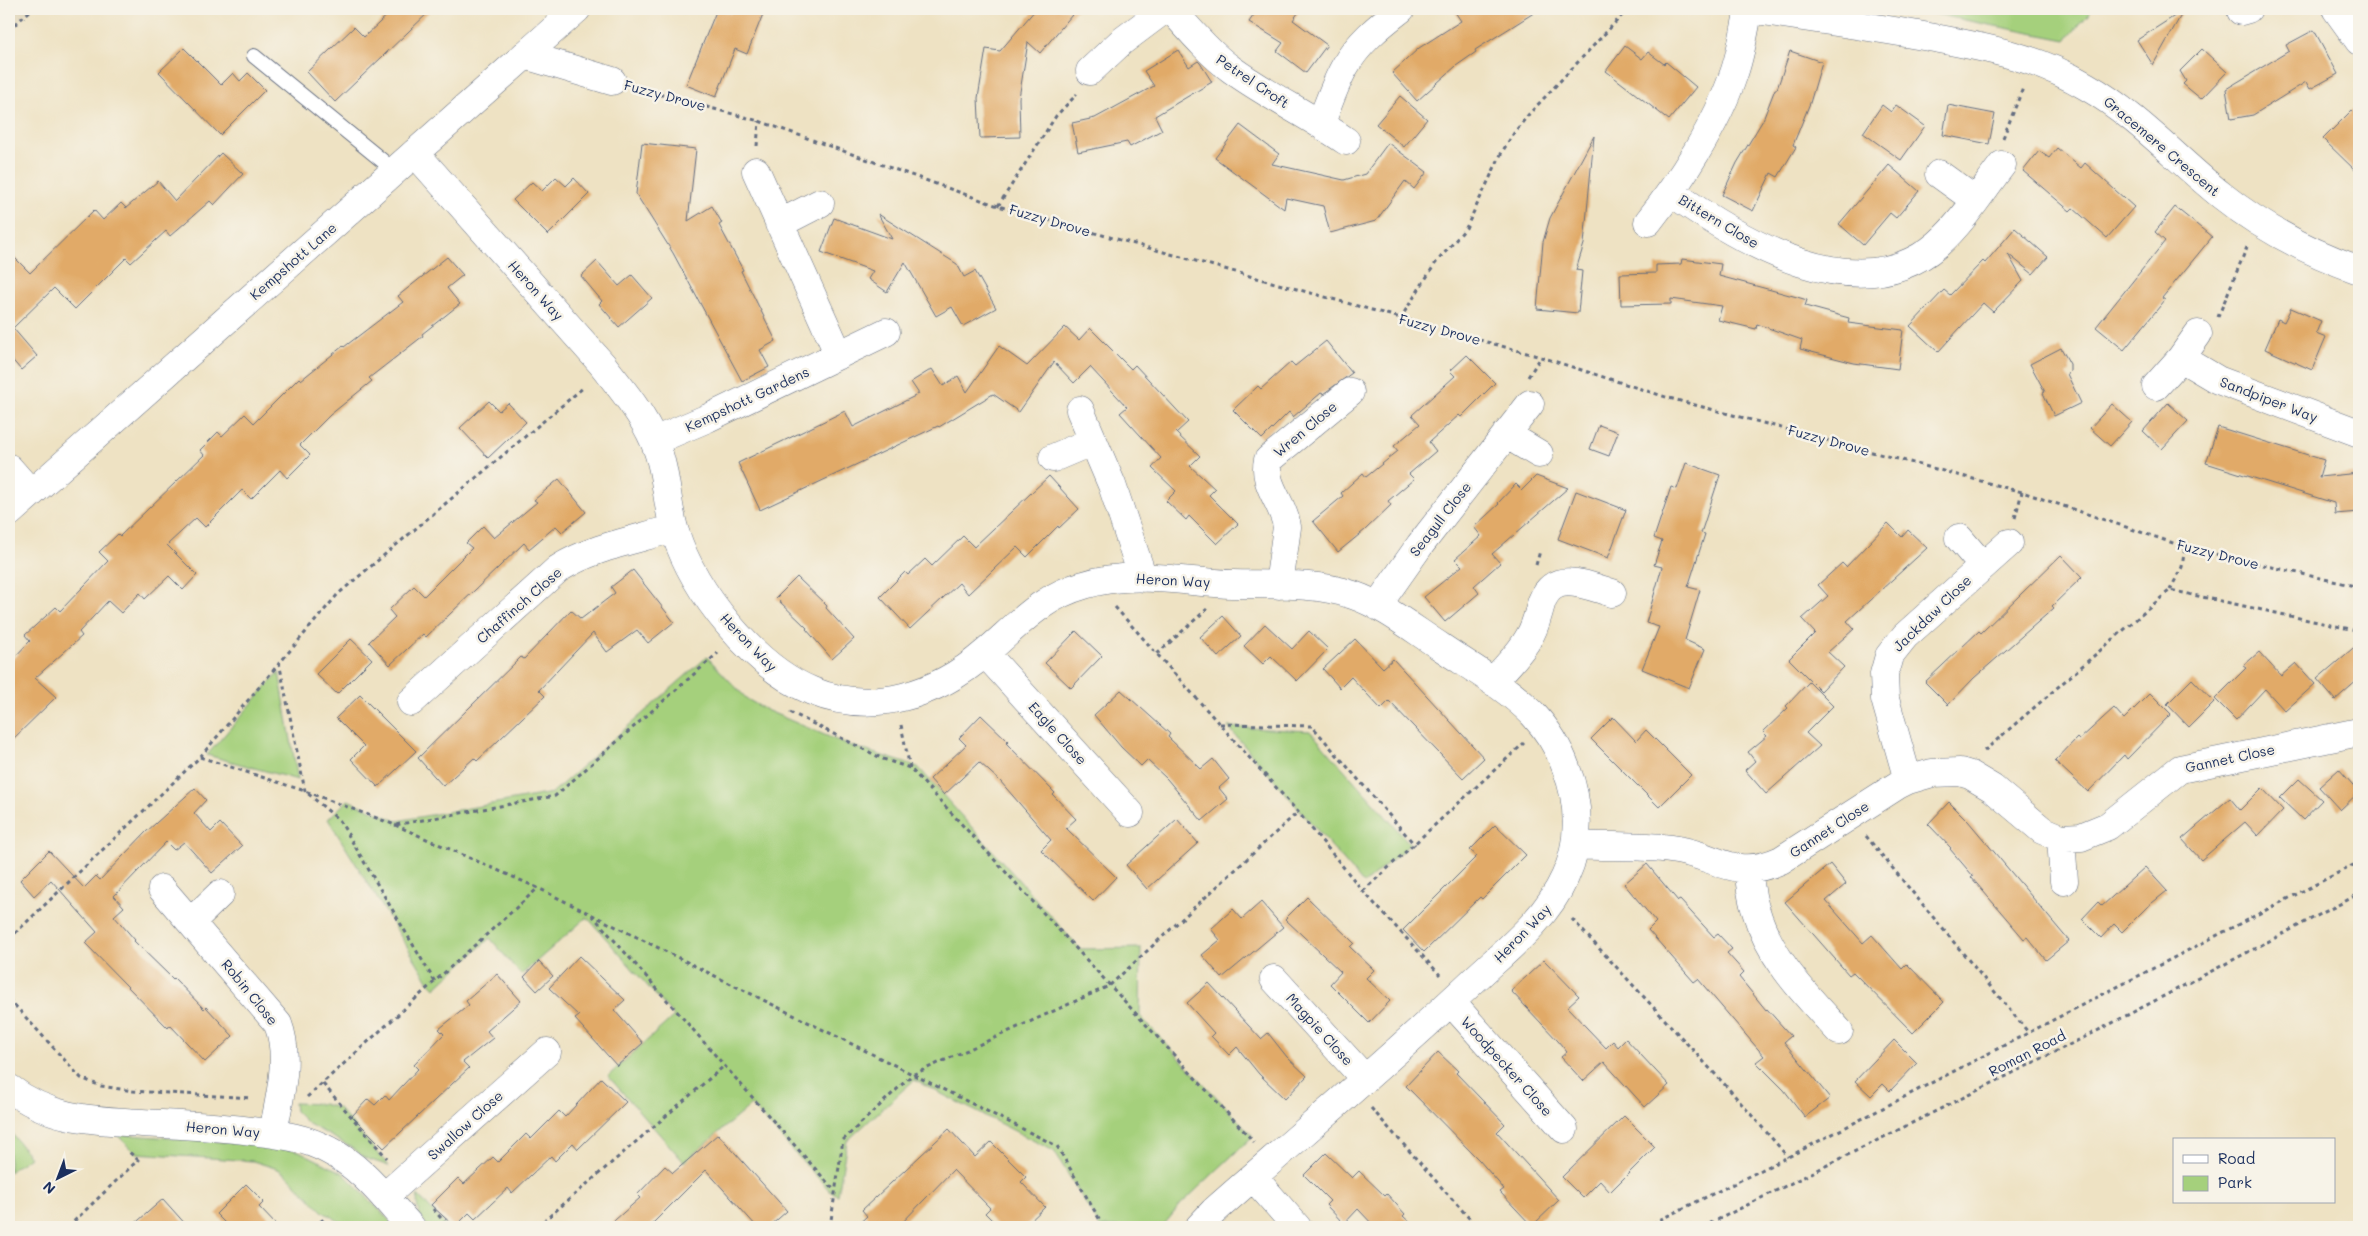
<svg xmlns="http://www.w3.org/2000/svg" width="2368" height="1236" viewBox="0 0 2368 1236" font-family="Mali,sans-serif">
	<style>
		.built { fill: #dfd3b6 }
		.green { fill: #a5d07c; stroke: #60806d }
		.building { fill: #e1aa68 }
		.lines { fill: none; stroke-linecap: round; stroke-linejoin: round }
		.service-casing { stroke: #656e81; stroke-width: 16 }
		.minor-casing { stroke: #656e81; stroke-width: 29 }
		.tertiary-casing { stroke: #656e81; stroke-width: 29 }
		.path { stroke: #656e81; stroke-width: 3; stroke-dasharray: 4 4; stroke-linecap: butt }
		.service { stroke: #fff; stroke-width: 14 }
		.minor { stroke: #fff; stroke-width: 28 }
		.tertiary { stroke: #fff; stroke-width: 28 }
		.labels { text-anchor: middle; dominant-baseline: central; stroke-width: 5; stroke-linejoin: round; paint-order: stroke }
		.street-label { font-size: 14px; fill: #1b2f5e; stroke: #f7f3e8 }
	</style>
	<rect width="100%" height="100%" fill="#f7f3e8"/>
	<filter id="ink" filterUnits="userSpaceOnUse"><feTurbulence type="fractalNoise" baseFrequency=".02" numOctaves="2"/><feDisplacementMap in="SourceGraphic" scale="10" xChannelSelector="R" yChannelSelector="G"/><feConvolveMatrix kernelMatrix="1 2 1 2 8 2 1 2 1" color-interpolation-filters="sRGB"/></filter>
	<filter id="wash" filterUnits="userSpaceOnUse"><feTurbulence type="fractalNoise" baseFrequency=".0096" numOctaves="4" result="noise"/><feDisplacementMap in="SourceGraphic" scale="20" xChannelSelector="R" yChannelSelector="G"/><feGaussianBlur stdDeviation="1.12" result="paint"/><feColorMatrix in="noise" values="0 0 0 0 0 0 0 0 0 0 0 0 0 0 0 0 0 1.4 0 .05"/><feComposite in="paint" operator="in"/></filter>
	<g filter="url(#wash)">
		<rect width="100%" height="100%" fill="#eee2c3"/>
		<path class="built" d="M9 9H31L9 29Z"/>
		<path class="green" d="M1909 9H2093L2066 40Z
			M707 657 747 699 766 710 848 745 918 767 1080 949 1141 948 1140 1016 1253 1136 1181 1204 1162 1227H1100L1054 1151 914 1080 847 1141 838 1195 831 1192 751 1105 684 1162 608 1076 674 1016 587 917 521 975 490 938 435 988 429 982 328 819 348 800 397 821 552 793Z
			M279 672 298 780 207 755Z
			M1228 727 1310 731 1410 844 1364 884Z
			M294 1103 323 1104 338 1108 389 1166 365 1158 349 1146 307 1123 295 1111Z
			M9 1130 30 1157 9 1172Z
			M116 1134 266 1145 299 1151 343 1173 396 1227H349L323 1212 288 1176 278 1169 253 1161 136 1153Z
			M418 1195 447 1227H428C420 1218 415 1208 418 1195Z"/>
		<g id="blocks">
			<path class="building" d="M394 9H432L335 102 307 72 354 27 364 37Z
				M717 9 730 14 734 9H765L747 54 735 49 716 97 686 85Z
				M1036 9H1077L1040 53 1028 42 1019 98 1020 137 980 138 978 98 986 49 1000 51Z
				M1258 9H1301L1293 20 1327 45 1306 73 1277 51 1283 43 1249 22Z
				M1453 9H1540L1475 50 1476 52 1456 66 1417 101 1392 73 1419 48 1461 21Z
				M2184 10 2153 65 2137 40Z
				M2314 30 2338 74 2310 89 2306 82 2253 115 2231 119 2226 89 2289 51 2286 45Z
				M1625 46 1642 59 1648 52 1664 64 1666 62 1696 87 1669 120 1606 71Z
				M184 48 221 85 233 73 240 81 248 73 265 90 220 135 159 72Z
				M2202 49 2227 72 2201 99 2183 84 2186 81 2180 71Z
				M1178 50 1189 67 1198 61 1200 63 1212 82 1155 116 1162 130 1130 147 1127 142 1078 152 1072 123 1095 118 1154 86 1144 71Z
				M1790 51 1822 62 1810 103 1793 145 1796 147 1778 177 1771 173 1753 211 1722 195 1737 163 1763 120 1775 89H1777Z
				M1400 96 1427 119 1404 147 1376 124Z
				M2359 103V174L2323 139Z
				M1882 105 1891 112 1896 105 1925 126 1901 160 1863 133Z
				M1948 105 1995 114 1989 144 1943 135Z
				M1240 125 1279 154 1272 164 1344 180 1365 174 1388 143 1427 172 1414 189 1405 181 1376 221 1330 233 1323 206 1286 198 1284 209 1215 158Z
				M1594 136 1584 244 1576 270 1582 271 1578 313 1537 309 1543 242 1550 218Z
				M642 143 696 149 688 221 712 206 722 223 719 225 743 270 741 271 776 341 760 350 769 367 742 381 673 253 636 194Z
				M2057 148 2081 168 2085 163 2134 207 2107 238 2073 208 2070 211 2023 171 2039 151 2049 158Z
				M221 153 243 174 214 205 210 201 170 236 166 231 131 263 126 258 75 309 54 288 13 328 37 356 21 370 9 356V252L30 273 94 210 103 220 121 203 126 208 158 181 175 201Z
				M1889 165 1919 191 1896 218 1890 213 1863 245 1839 224Z
				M556 177 566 186 574 178 589 194 548 235 513 200 532 182 542 191Z
				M2175 207 2212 237 2162 298 2165 300 2124 350 2096 327 2165 241 2155 232Z
				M878 214 957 264 964 277 975 271 996 308 963 326 952 307 936 316 905 262 887 292 868 279 873 271 821 252 834 218 892 239Z
				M2015 228 2048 257 2033 274 2008 254 2023 281 1993 312 1983 303 1938 352 1910 326 1944 290 1950 295 1983 261 1985 263Z
				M447 257 463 275 447 288 460 304 422 334 423 336 369 378 372 381 330 415 300 445 310 455 287 478 280 470 251 499 242 490 205 527 196 518 167 545 197 575 183 590 169 576 145 599 140 593 121 613 108 601 79 632 82 636 35 678 56 697 9 743V663L30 641 25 635 56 607 60 611 108 561 99 552 118 534 120 536 204 455 200 450 218 432 222 436 245 414 254 423 299 378 301 380 343 346 344 347 403 302 398 296Z
				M1682 259 1721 264 1719 276 1797 297 1807 300 1805 306 1849 318 1848 323 1903 330 1898 369 1854 363 1800 349 1802 340 1757 324 1756 329 1718 320 1722 306 1671 299V304L1621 305 1620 274 1656 273V265L1681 264Z
				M597 261 619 286 632 275 652 298 619 327 599 304 602 301 581 276Z
				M2291 308 2321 321 2316 333 2326 337 2312 370 2265 349 2278 319 2284 322Z
				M1065 327 1079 340 1090 328 1131 369 1135 365 1188 422 1176 433 1200 456 1190 466 1215 489 1209 495 1238 524 1217 544 1189 516 1186 520 1166 501 1176 491 1152 468 1161 458 1120 413 1127 407 1090 367 1074 383 1054 362 1019 412 993 394 939 427 938 426 760 510 738 463 845 411 853 427 919 394 911 382 932 369 943 386 958 376 967 392 999 346 1027 366Z
				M1326 341 1352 373 1323 394 1321 393 1293 417 1289 412 1262 439 1233 410 1258 386 1261 389 1291 362 1295 366Z
				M2061 348 2070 364V372L2067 374 2081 403 2054 416 2043 393 2045 392 2030 364Z
				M1467 355 1495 383 1461 417 1459 415 1429 442 1436 451 1409 474 1414 479 1388 501 1391 505 1365 530 1338 552 1313 521 1343 496 1341 493 1363 473 1366 477 1398 451 1394 446 1420 424 1412 415 1455 376 1450 371Z
				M489 401 499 411 508 403 526 422 488 458 460 428Z
				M2168 403 2188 421 2162 449 2143 431Z
				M2112 404 2132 422 2110 446 2090 428Z
				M1599 425 1618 432 1609 456 1590 449Z
				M2218 427 2324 460 2319 477 2359 473V512L2335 514 2334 503 2206 463Z
				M1686 463 1720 475 1701 533 1705 534 1688 587 1700 590 1685 640 1705 649 1689 688 1642 669 1659 627 1646 623 1662 567 1654 565 1662 541 1654 538 1671 487 1677 489Z
				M1049 476 1079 509 1059 528 1058 526 1027 557 1017 547 968 594 959 583 910 629 880 597 905 572 908 575 925 559 932 566 963 536 974 547Z
				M1536 476 1568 488 1492 554 1500 563 1474 586 1479 593 1445 622 1424 597 1462 566 1455 559 1481 536 1474 527 1499 504 1498 503 1516 484 1522 490Z
				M559 479 586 512 562 532 556 526 529 549 524 543 426 637 423 634 390 665 369 642 395 617 389 610 414 586 424 596 472 548 466 543 483 526 494 538 537 502 534 500Z
				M1576 491 1626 510 1608 558 1558 539Z
				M1888 523 1902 537 1908 530 1927 548 1847 621 1854 629 1828 652 1844 667 1821 691 1789 659 1815 633 1802 619 1828 596 1818 585 1842 563 1846 567Z
				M2061 555 2082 577 2052 606 2054 608 1974 678 1948 705 1925 682 1979 631 1981 633Z
				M633 570 674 622 648 643 637 630 607 652 593 633 539 690 545 696 477 761 474 758 443 786 418 758 521 657 524 659 571 610 581 619 615 593 611 587Z
				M797 577 827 606 826 608 854 639 832 659 806 629 807 628 776 598Z
				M1223 616 1241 636 1218 657 1200 637Z
				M1265 624 1292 649 1309 631 1328 649 1297 681 1271 656 1263 664 1244 646Z
				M1076 631 1102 656 1071 688 1045 663Z
				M351 639 372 659 337 694 316 674Z
				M1355 639 1383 668 1393 659 1484 758 1463 778 1389 701 1381 709 1351 677 1340 688 1323 669Z
				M2359 643V679L2335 700 2317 679Z
				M2259 652 2281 676 2296 663 2315 684 2285 711 2265 689 2236 720 2215 699 2246 668 2243 666Z
				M2192 679 2214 702 2189 727 2167 704Z
				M1809 682 1833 706 1806 733 1820 746 1766 794 1745 770 1755 761 1748 752 1767 736 1763 732 1788 708 1786 706Z
				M1121 690 1170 734 1168 737 1201 769 1213 759 1229 779 1219 788 1228 799 1202 821 1167 779 1147 760 1141 766 1121 747 1094 715Z
				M2150 693 2171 714 2127 759 2124 755 2088 792 2055 761 2077 738 2079 740 2114 708 2124 719Z
				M360 695 416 751 378 787 351 759 364 746 336 718Z
				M981 715 1008 741 1006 743 1055 793 1053 795 1076 819 1066 828 1116 877 1093 901 1041 850 1051 840 1000 781 979 762 944 795 930 779 966 745 959 738Z
				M1613 717 1636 741 1646 730 1691 775 1659 807 1591 739Z
				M2339 769 2359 792 2340 810 2319 787Z
				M2299 779 2322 800 2303 820 2280 798Z
				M195 788 206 800 194 813 211 832 220 823 242 846 212 873 184 842 174 850 166 842 114 896 124 907 114 916 135 940 134 941 173 979 174 978 204 1009 206 1007 233 1036 205 1062 170 1025 168 1028 85 943 97 932 51 880 34 896 20 880 49 851 84 888 96 876 100 880 146 832Z
				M2262 788 2283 810 2258 836 2245 822 2201 860 2182 839 2230 798 2240 810Z
				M1949 802 1968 821 2069 941 2046 960 2027 937 2024 939 1971 877 1973 876 1950 849 1951 848 1928 824Z
				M1177 819 1198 843 1147 889 1126 865Z
				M1495 825 1526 855 1482 899 1480 897 1424 952 1403 930 1477 856 1470 850Z
				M1647 864 1678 901 1680 900 1714 937 1718 934 1732 949 1727 953 1744 972 1739 977 1766 1010 1767 1009 1791 1036 1784 1042 1830 1098 1805 1117 1784 1090 1756 1062 1764 1056 1698 979 1694 982 1648 930 1656 922 1624 884Z
				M1830 864 1846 884 1826 901 1863 943 1872 935 1902 969 1907 964 1944 1002 1913 1033 1853 972 1849 975 1785 902Z
				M2145 867 2167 891 2147 907 2122 932 2114 924 2101 938 2082 919 2098 902 2102 906Z
				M1307 897 1354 943 1350 947 1374 970 1366 978 1390 1001 1369 1023 1330 984 1341 972 1285 919Z
				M1261 902 1283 927 1222 978 1202 955 1220 940 1211 929 1233 909 1242 919Z
				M579 956 625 1000 614 1010 643 1043 617 1066 575 1019 579 1016 549 988Z
				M1544 960 1579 996 1567 1007 1606 1048 1613 1041 1618 1047 1626 1039 1669 1085 1645 1107 1604 1062 1583 1081 1561 1057 1567 1052 1558 1041 1511 991Z
				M539 961 553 976 537 991 524 977Z
				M497 974 521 1001 487 1031 493 1038 463 1062 469 1068 384 1148 352 1116 368 1099 375 1105 385 1095 389 1100 418 1069 414 1065 444 1034 439 1029 469 1005 466 1001Z
				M1209 983 1261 1039 1268 1033 1287 1057 1307 1076 1285 1099 1259 1074 1237 1047 1229 1055 1211 1036 1214 1033 1187 1003Z
				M1894 1040 1917 1063 1890 1091 1883 1084 1871 1096 1855 1081Z
				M1438 1052 1458 1071 1456 1073 1505 1124 1497 1132 1559 1200 1532 1226 1500 1192 1504 1189 1479 1160 1406 1086Z
				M601 1078 626 1102 578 1149 573 1143 555 1161 551 1156 512 1193 508 1188 475 1219 469 1213 455 1227 431 1205 458 1178 464 1184 493 1157 498 1162 526 1134 531 1139 559 1111 565 1117Z
				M1624 1116 1655 1147 1610 1192 1600 1181 1583 1198 1562 1177Z
				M949 1129 975 1157 991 1142 1026 1177 1021 1182 1045 1207 1024 1227H999L985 1213 990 1208 953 1170 898 1227H855L867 1216 862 1210Z
				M718 1134 787 1211 769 1227H757L706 1170 649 1227H607L640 1198 637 1195 665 1166 673 1173Z
				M1326 1153 1352 1178 1359 1171 1385 1196 1387 1194 1405 1214 1403 1216 1415 1227H1375L1358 1209 1344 1224 1326 1205 1330 1201 1304 1175Z
				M246 1184 264 1202 259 1207 278 1227H229L216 1214Z
				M163 1199 188 1227H131Z"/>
		</g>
	</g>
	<g filter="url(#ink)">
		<use href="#blocks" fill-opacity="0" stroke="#656e81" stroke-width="1"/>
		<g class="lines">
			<g class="service-casing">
				<path id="service" d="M254 56 395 171"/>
			</g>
			<g class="minor-casing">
				<path id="minor" d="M1171 9C1190 30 1208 52 1231 69 1268 96 1309 115 1346 141
					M1750 9C1809 18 1869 26 1929 37 1984 47 2037 57 2086 86 2137 115 2175 158 2221 195 2261 227 2311 253 2359 270
					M2336 9 2359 41
					M2241 11 2248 9
					M525 55 612 81
					M1090 71 1121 42 1165 9
					M1321 123C1328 105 1334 86 1344 68 1357 44 1379 26 1401 9
					M415 153 602 364C621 388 642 413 654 441 667 470 666 503 675 532 694 592 754 667 812 691 873 716 938 694 985 653 1018 625 1041 597 1084 585 1132 570 1183 582 1232 584 1272 585 1316 582 1353 595 1385 606 1413 629 1441 647 1472 668 1506 687 1532 713 1547 729 1559 748 1566 768 1580 803 1581 843 1565 877 1545 921 1507 949 1473 981 1389 1061 1300 1135 1214 1211L1199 1227
					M756 171 839 355
					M1939 174 1975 200
					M1671 192C1741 242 1859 313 1938 244 1963 222 1982 191 2002 165
					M1648 222C1679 183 1717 124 1733 76 1741 55 1744 31 1749 9
					M779 224 820 203
					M2181 358 2218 380 2359 433
					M2156 386 2181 358 2198 334
					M1080 410 1112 485 1143 578
					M1506 434 1539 454
					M654 441 708 418 886 332
					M1053 458 1093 441
					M9 468 31 493
					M1959 538 1982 565
					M1279 585 1287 527C1284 503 1262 485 1268 460L1350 392
					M1377 606 1420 545 1530 404
					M985 653 1130 813
					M1493 682C1505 667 1520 654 1529 637 1536 626 1538 613 1542 601 1555 569 1588 586 1612 593
					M411 702 558 569C592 547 635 540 674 528
					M1908 780 1885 699 1884 674 1889 656 1905 636 2009 543
					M2061 838 2064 881
					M1576 845C1607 847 1640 845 1671 849 1717 854 1732 882 1781 860L1898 785 1908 780 1932 773 1960 772 1970 775 1992 788 2042 830 2061 838 2081 837 2108 826 2180 769 2359 732
					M1748 870C1750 882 1751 896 1755 908 1769 958 1805 994 1839 1031
					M162 889 278 1024C291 1058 279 1099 273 1133
					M191 922 220 894
					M1274 979 1365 1079
					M1451 1002 1564 1129
					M9 1088C51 1120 92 1120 142 1123 181 1125 220 1126 259 1132 284 1135 306 1138 328 1150 362 1167 386 1200 411 1227
					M1253 1177 1297 1227
					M384 1197 547 1052"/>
			</g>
			<g class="tertiary-casing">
				<path id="tertiary" d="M9 513 577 9"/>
			</g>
			<path class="path" d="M9 30 32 9
				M636 88 759 121 998 206 1541 357 1669 398 2022 492 2185 547 2359 587
				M2003 138 2023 88
				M757 146 759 121
				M998 206 1056 116 1077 94
				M2218 317 2247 247
				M1400 319 1435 264 1466 228 1502 152 1514 133 1529 114 1628 9
				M1528 377 1541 357
				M2015 518 2022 492
				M1536 565 1540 551
				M2170 590 2182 567 2185 547
				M1115 607 1298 812 1363 891 1440 975
				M1157 654 1207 609
				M279 662 305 791 340 821 435 982
				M790 712 883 759 910 768 1254 1142
				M1220 724 1312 726 1415 845
				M901 725 910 768
				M1984 751 2170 590 2359 631
				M200 757 305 791 395 825 555 796 718 653
				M395 825 538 888 1057 1146 1104 1227
				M1866 836 2028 1032
				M1363 891 1524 743
				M592 915 834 1190
				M1572 919 1727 1087 1788 1157
				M9 939 200 757 338 594 584 387
				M9 999 81 1078 101 1086 133 1091 252 1098
				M323 1084 387 1158
				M307 1097 538 888
				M1371 1108 1477 1227
				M433 1209 449 1227
				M68 1227 138 1160 127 1150
				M314 1227 324 1219
				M537 1227 724 1066
				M830 1227 843 1140 912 1075 1109 986 1298 812
				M1645 1227 1788 1157 2359 862
				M1703 1227 2097 1031 2359 894"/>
			<use href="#service" class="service"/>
			<use href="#minor" class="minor"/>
			<use href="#tertiary" class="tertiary"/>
		</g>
	</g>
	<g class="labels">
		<g class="street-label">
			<text transform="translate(1253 81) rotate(34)">Petrel Croft</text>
			<text transform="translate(665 95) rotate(15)">Fuzzy Drove</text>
			<text transform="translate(2162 146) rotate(40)">Gracemere Crescent</text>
			<text transform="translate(1050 220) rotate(16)">Fuzzy Drove</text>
			<text transform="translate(1719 221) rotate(31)">Bittern Close</text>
			<text transform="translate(293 261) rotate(-41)">Kempshott Lane</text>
			<text transform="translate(536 290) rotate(48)">Heron Way</text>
			<text transform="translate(1440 329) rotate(15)">Fuzzy Drove</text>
			<text transform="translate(747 399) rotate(-25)">Kempshott Gardens</text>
			<text transform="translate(2269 399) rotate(21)">Sandpiper Way</text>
			<text transform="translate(1305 429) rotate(-40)">Wren Close</text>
			<text transform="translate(1829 440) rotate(15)">Fuzzy Drove</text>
			<text transform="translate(1440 519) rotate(-52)">Seagull Close</text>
			<text transform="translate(2218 554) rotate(14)">Fuzzy Drove</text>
			<text transform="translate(1173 580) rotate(3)">Heron Way</text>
			<text transform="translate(519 605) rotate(-41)">Chaffinch Close</text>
			<text transform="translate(1932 613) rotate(-44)">Jackdaw Close</text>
			<text transform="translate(749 642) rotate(46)">Heron Way</text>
			<text transform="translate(1058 733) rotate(48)">Eagle Close</text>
			<text transform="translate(2230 758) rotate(-12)">Gannet Close</text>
			<text transform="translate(1829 829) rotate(-33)">Gannet Close</text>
			<text transform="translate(1522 933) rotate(-46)">Heron Way</text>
			<text transform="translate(250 992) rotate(51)">Robin Close</text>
			<text transform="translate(1320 1029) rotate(48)">Magpie Close</text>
			<text transform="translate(2027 1053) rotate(-27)">Roman Road</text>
			<text transform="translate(1507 1066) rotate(48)">Woodpecker Close</text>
			<text transform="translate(465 1125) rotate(-42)">Swallow Close</text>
			<text transform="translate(223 1129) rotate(5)">Heron Way</text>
		</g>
	</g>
	<rect width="2368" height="1236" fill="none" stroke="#f7f3e8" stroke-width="30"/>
	<rect x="2173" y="1138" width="162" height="65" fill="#f7f3e8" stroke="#9fa5b1"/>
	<rect x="2183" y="1155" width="25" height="8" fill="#ffffff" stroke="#9fa5b1"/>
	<text x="2218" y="1164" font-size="15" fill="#1b2f5e">Road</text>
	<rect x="2183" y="1176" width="25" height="15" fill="#a5d07c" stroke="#9fa5b1"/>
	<text x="2218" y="1188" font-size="15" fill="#1b2f5e">Park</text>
	<g transform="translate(58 1178) rotate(222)" stroke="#f7f3e8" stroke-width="4" paint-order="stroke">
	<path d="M0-4L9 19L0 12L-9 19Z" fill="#1b2f5e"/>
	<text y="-8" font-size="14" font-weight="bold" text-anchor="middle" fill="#1b2f5e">N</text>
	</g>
</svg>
